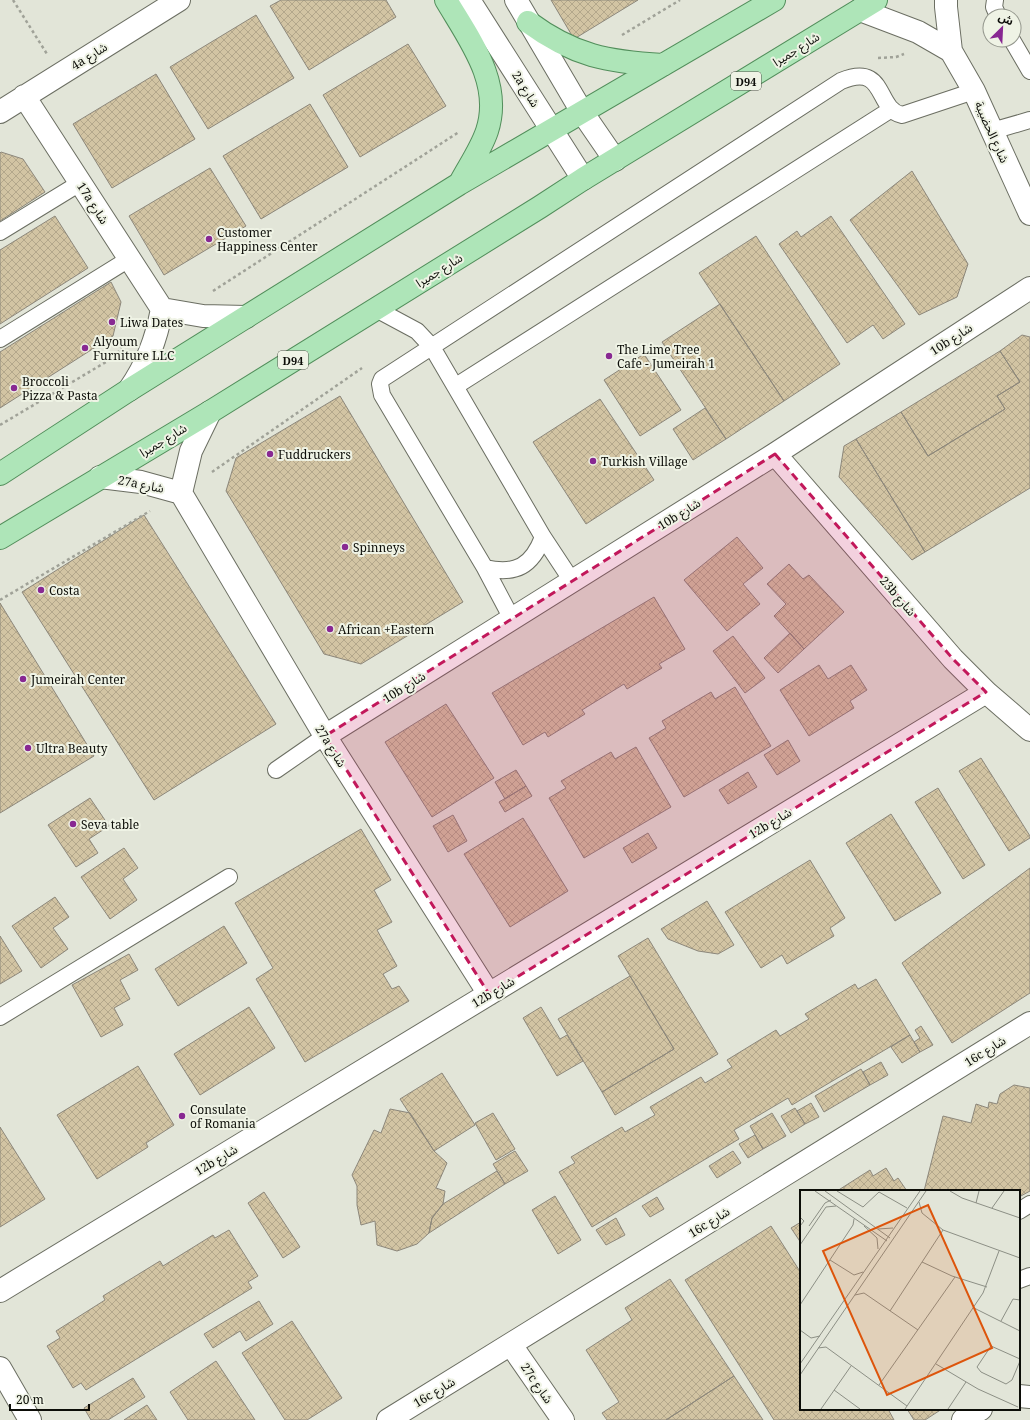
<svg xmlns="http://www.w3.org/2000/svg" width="1030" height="1420" viewBox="0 0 1030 1420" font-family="'Noto Serif','Noto Sans Arabic',serif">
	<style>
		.building { fill: url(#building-cross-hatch); stroke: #8c877b }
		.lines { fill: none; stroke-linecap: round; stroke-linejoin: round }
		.service-casing { stroke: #6b6e62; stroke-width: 18 }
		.minor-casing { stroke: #6b6e62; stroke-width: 24 }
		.tertiary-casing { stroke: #6b6e62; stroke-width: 24 }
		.primary-casing { stroke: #528e5b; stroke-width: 24 }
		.path { stroke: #a0a298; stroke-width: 2.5; stroke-dasharray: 3 3; stroke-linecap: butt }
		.service { stroke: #fff; stroke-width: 16 }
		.minor { stroke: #fff; stroke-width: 22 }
		.tertiary { stroke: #fff; stroke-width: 22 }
		.primary { stroke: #aee5b8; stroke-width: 22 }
		.marked { fill: #c2185b; fill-opacity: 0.2; stroke: #c2185b; stroke-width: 3; stroke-dasharray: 8 5; stroke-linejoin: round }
		.poi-dot { fill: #882892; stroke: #eff3e5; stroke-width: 1.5 }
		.labels { text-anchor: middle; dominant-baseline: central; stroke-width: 4; stroke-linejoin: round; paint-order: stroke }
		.shield { fill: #eff3e5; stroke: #50524a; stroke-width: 1 }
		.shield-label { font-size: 11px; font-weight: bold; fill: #0c0d08 }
		.street-label { font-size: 12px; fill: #0c0d08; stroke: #eff3e5 }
		.poi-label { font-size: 12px; fill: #0c0d08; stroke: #eff3e5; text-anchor: start }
		.inset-road { fill: none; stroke: #8c8f85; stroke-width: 1 }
		.view { fill: #dd550c; fill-opacity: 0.15; stroke: #dd550c; stroke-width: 2 }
		.inset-edge { fill: none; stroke: #0c0d08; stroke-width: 2 }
	</style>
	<defs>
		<pattern id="building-cross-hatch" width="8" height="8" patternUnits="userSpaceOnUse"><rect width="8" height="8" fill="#d2c4a3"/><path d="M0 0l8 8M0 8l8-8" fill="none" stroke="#b3a78b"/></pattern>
	</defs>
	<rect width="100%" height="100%" fill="#e2e5d8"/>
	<path class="building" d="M281 0H386L396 17 309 70 270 6Z
		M551 0H638L574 39Z
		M256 15 294 78 208 129 170 67Z
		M408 44 446 106 360 157 323 95Z
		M156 74 195 139 112 188 73 124Z
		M310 104 348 167 261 219 223 156Z
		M1 152 23 159 45 192 0 221V153Z
		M210 168 246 226 164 275 129 216Z
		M912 171 968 264 957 297 919 315 850 220Z
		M55 216 88 268 0 324V250Z
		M831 216 905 324 883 339 873 325 847 343 779 244 797 231 801 237Z
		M756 236 840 364 784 401 699 273Z
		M111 282 121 302 113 336 0 408V352Z
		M720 304 784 401 726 439 662 342Z
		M1022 335 1030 337V488L925 552 856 439 901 412 928 456 1005 409 997 396 1020 382 1000 351Z
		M1000 351 1020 382 997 396 1005 409 928 456 901 412Z
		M644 354 681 410 640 436 604 380Z
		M340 396 463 602 361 664 324 654 226 491 236 458Z
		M600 399 654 480 586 524 533 442Z
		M705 408 726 439 693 460 673 429Z
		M856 439 925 552 912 560 839 477 844 446Z
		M144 515 276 724 154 800 22 592Z
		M737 537 763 568 743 584 760 604 727 631 684 580Z
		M789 564 803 579 809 575 844 612 804 649 774 616 786 604 767 584Z
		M654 597 685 649 659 664 662 668 627 689 624 684 582 710 585 714 548 737 545 732 523 745 492 693Z
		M0 603 94 756 0 813Z
		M790 633 804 649 778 673 764 658Z
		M733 636 765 678 745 693 713 651Z
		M819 665 828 679 851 665 867 690 850 701 854 708 809 736 780 690Z
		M735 687 771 746 684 797 649 738 666 728 662 721 711 692 715 699Z
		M446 704 494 778 432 817 385 742Z
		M788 740 800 761 777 775 764 755Z
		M636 747 671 807 584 858 549 798 566 788 561 781 611 752 615 759Z
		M981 758 1030 836V838L1009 851 959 771Z
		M516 770 526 786 505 799 495 782Z
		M748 772 757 787 728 804 719 790Z
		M526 786 532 796 505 812 499 802Z
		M938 788 985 865 963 879 915 802Z
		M90 798 109 826 89 839 98 853 76 867 48 825Z
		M891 814 941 893 895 921 846 843Z
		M453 815 467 841 448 852 433 826Z
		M523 818 568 891 510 927 464 854Z
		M361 829 391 880 374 890 392 922 377 930 397 966 383 974 392 989 399 986 409 1001 305 1062 256 979 273 968 235 903Z
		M648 833 657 848 632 863 623 848Z
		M124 848 138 868 123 879 137 900 110 919 81 877Z
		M810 860 845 918 830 928 834 936 787 964 782 955 761 968 725 912Z
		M1030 868V993L952 1043 902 963Z
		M55 897 69 917 53 928 68 949 41 968 12 926Z
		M707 901 734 945 718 954 698 951 668 939 661 929Z
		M224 926 247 963 178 1006 155 969Z
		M0 936 22 971 0 984Z
		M648 938 718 1054 615 1115 602 1092 674 1049 618 956Z
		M129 954 138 970 120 980 130 999 114 1008 123 1025 101 1037 72 985Z
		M630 976 674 1049 602 1092 558 1019Z
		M876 979 910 1035 792 1105 788 1098 734 1130 739 1139 592 1227 559 1172 575 1163 571 1157 622 1127 625 1132 655 1115 650 1107 701 1077 705 1083 732 1067 727 1060 776 1030 780 1036 809 1019 805 1014 855 984 858 989Z
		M249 1007 275 1048 200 1095 174 1054Z
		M541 1007 560 1039 567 1035 583 1061 557 1076 523 1018Z
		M921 1026 933 1045 920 1052 914 1042 920 1038 915 1030Z
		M910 1035 920 1052 902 1063 891 1047Z
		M881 1062 888 1075 870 1085 863 1072Z
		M138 1066 174 1125 146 1143 148 1147 97 1179 57 1115Z
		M861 1069 870 1085 824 1112 815 1096Z
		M442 1073 475 1125 434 1151 400 1099Z
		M1014 1085 1030 1088V1191L1019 1197V1191H924L943 1116 971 1123 976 1104 988 1108 989 1102 997 1104 1000 1094Z
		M811 1103 819 1117 805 1124 797 1111Z
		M795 1108 805 1124 791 1133 781 1116Z
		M390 1109 410 1113 434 1151 447 1163 436 1188 445 1191 443 1204 432 1218 429 1233 417 1244 397 1251 377 1245 375 1221 361 1225 357 1205V1186L352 1175 374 1130 381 1133Z
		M493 1113 515 1149 496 1160 475 1123Z
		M772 1113 786 1136 763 1149 750 1126Z
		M0 1127 45 1199 0 1227Z
		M755 1135 763 1149 748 1158 739 1144Z
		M515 1151 528 1171 505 1184 493 1164Z
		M733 1151 741 1163 717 1178 709 1166Z
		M886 1168 894 1181 898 1178 907 1191H837L870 1170 873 1176Z
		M497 1171 505 1184 429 1233 432 1218 443 1204Z
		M264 1192 300 1247 283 1258 248 1203Z
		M555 1196 581 1240 558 1254 532 1210Z
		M657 1197 664 1209 650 1217 642 1206Z
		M616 1218 625 1235 606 1245 596 1230Z
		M801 1222V1243L791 1228Z
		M771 1226 801 1273V1409H888L894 1420H774L685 1280Z
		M229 1230 258 1276 248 1282 252 1288 86 1390 81 1383 73 1388 47 1346 60 1338 56 1331 105 1300 103 1296 160 1261 163 1266 213 1235 215 1238Z
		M670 1279 734 1376 666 1420H607L602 1413 619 1402 586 1350 632 1320 625 1308Z
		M259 1301 273 1324 246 1341 240 1331 213 1348 204 1334Z
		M292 1321 342 1398 307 1420H285L242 1353Z
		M216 1361 255 1420H188L170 1392Z
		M734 1376 763 1420H666Z
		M133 1378 145 1397 108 1420H91L84 1408Z
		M147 1405 157 1420H124Z
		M907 1409H942L925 1420H914Z"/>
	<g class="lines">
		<g class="service-casing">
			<path id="service" d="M995 0 994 7 998 16
				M1012 40 1030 71
				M992 131 1030 120
				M0 232 80 183
				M376 309 417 331 432 347 543 537 572 581
				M0 339 129 259
				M456 386 890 110
				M485 568C516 575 532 566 543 537
				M512 619 485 568 382 395 380 384 382 379 841 81C887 62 875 109 902 115L974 91
				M276 770 325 736
				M0 1017 229 877
				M1019 1211 1030 1204
				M1019 1280 1030 1276"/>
		</g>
		<g class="minor-casing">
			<path id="minor" d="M946 0V7L951 51 974 91 1030 214
				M860 10 918 32 951 51
				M24 96 162 309C156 340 147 364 129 390
				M0 112 179 0
				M162 309 203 316 246 317
				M210 412 191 451 181 493 325 736 489 994
				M775 454 953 659 986 692 1030 730
				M100 477 141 482 181 493
				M325 736 775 454 1030 288
				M0 1291 986 692
				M511 1345 563 1420
				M0 1368 30 1420
				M1019 1396 1030 1397
				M388 1420 1030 1023
				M963 1420 981 1409"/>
		</g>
		<g class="tertiary-casing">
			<path id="tertiary" d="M469 0 583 179
				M516 0 582 112 615 160"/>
		</g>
		<g class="primary-casing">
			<path id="primary" d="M446 0C469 39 503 83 487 131 481 149 469 166 460 183
				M528 22C574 56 608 62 663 65
				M0 474 129 390 459 184 774 0
				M0 538 210 412 540 207 583 179 876 0"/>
		</g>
		<path class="path" d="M13 0 47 54
			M622 35 680 0
			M878 58 896 57 904 54
			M213 291 459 132
			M0 425 116 356 127 338
			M212 472 362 368
			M0 600 150 511"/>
		<use href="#service" class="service"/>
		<use href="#minor" class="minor"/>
		<use href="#tertiary" class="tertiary"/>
		<use href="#primary" class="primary"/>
	</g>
	<path class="marked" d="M775 454 953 659 986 692 489 994 325 736Z"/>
	<g class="poi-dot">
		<circle cx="209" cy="239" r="4"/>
		<circle cx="112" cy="322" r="4"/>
		<circle cx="85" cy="348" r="4"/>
		<circle cx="609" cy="356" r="4"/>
		<circle cx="14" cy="388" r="4"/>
		<circle cx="270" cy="454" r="4"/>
		<circle cx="593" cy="461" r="4"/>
		<circle cx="345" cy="547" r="4"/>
		<circle cx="41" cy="590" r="4"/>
		<circle cx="330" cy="629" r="4"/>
		<circle cx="23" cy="679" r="4"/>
		<circle cx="28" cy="748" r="4"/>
		<circle cx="73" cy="824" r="4"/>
		<circle cx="182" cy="1116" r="4"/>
	</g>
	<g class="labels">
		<g class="shield">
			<rect x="731" y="72" width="30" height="18" rx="3"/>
			<rect x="278" y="351" width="30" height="18" rx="3"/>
		</g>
		<g class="shield-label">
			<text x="746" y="81">D94</text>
			<text x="293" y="360">D94</text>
		</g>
		<g class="street-label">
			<text transform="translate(796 49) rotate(-32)">شارع جميرا</text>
			<text transform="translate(89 56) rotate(-32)">4a شارع</text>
			<text transform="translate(526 89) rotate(58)">2a شارع</text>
			<text transform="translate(992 132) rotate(66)">شارع الحضيبة</text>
			<text transform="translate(93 203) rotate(57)">17a شارع</text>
			<text transform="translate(439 270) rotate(-32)">شارع جميرا</text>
			<text transform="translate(951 339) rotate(-33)">10b شارع</text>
			<text transform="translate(163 440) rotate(-31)">شارع جميرا</text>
			<text transform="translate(141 484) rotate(11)">27a شارع</text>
			<text transform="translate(679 514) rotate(-32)">10b شارع</text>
			<text transform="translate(898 596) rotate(49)">23b شارع</text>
			<text transform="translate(404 687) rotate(-32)">10b شارع</text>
			<text transform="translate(331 746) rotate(58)">27a شارع</text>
			<text transform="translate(770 823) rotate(-31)">12b شارع</text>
			<text transform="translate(493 992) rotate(-31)">12b شارع</text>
			<text transform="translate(985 1051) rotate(-32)">16c شارع</text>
			<text transform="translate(216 1160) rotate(-31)">12b شارع</text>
			<text transform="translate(709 1222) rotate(-32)">16c شارع</text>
			<text transform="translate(537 1383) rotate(55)">27c شارع</text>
			<text transform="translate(434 1392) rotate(-31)">16c شارع</text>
		</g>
		<g class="poi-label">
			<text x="217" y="232">Customer<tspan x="217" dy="14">Happiness Center</tspan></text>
			<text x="120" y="322">Liwa Dates</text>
			<text x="93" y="341">Alyoum<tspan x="93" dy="14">Furniture LLC</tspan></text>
			<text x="617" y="349">The Lime Tree<tspan x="617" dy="14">Cafe - Jumeirah 1</tspan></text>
			<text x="22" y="381">Broccoli<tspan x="22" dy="14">Pizza &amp; Pasta</tspan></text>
			<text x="278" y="454">Fuddruckers</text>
			<text x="601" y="461">Turkish Village</text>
			<text x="353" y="547">Spinneys</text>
			<text x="49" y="590">Costa</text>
			<text x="338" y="629">African +Eastern</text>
			<text x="31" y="679">Jumeirah Center</text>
			<text x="36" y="748">Ultra Beauty</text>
			<text x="81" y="824">Seva table</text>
			<text x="190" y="1109">Consulate<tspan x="190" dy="14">of Romania</tspan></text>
		</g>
	</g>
	<g transform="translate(800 1190)">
		<rect width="220" height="220" fill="#e2e5d8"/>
		<path class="inset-road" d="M15 1 87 51M25 1 90 48M37 1 63 17 79 2 107 18M150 1 162 8 220 28M119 12 122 23 143 40 220 68M176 13 179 1M192 18 204 1M0 27 4 31 0 36M9 36 25 13 31 10M64 36 77 48 78 59M78 39 93 38M0 55 26 17 36 16M30 70 54 85 63 82M122 72 152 86 187 97M55 105 64 103 118 140M0 115 53 35 54 29M174 118 220 141M90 121 143 40M201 131 213 109 220 110M0 140 11 148 20 146M18 158 26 157 107 216M220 169 191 156 177 177 181 182 206 194 212 190 220 171M0 174 120 1M136 174 178 199 218 217M0 185 126 1M79 195 155 87M34 200 60 219M21 219 51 176M105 219 183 103 199 61M148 219 166 192"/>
		<path class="view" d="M128 15 192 158 87 205 23 61Z"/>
		<rect width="220" height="220" class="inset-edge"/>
	</g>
	<g transform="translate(1002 28) rotate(24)"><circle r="19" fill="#eff3e5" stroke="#94978d"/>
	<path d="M0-3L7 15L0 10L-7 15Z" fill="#882892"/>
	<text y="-6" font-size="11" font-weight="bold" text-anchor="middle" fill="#0c0d08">ش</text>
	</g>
	<path d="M10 1404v6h79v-6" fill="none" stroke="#0c0d08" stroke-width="2"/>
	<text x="16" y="1404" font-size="12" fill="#0c0d08" stroke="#eff3e5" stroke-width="3" paint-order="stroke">20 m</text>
</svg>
